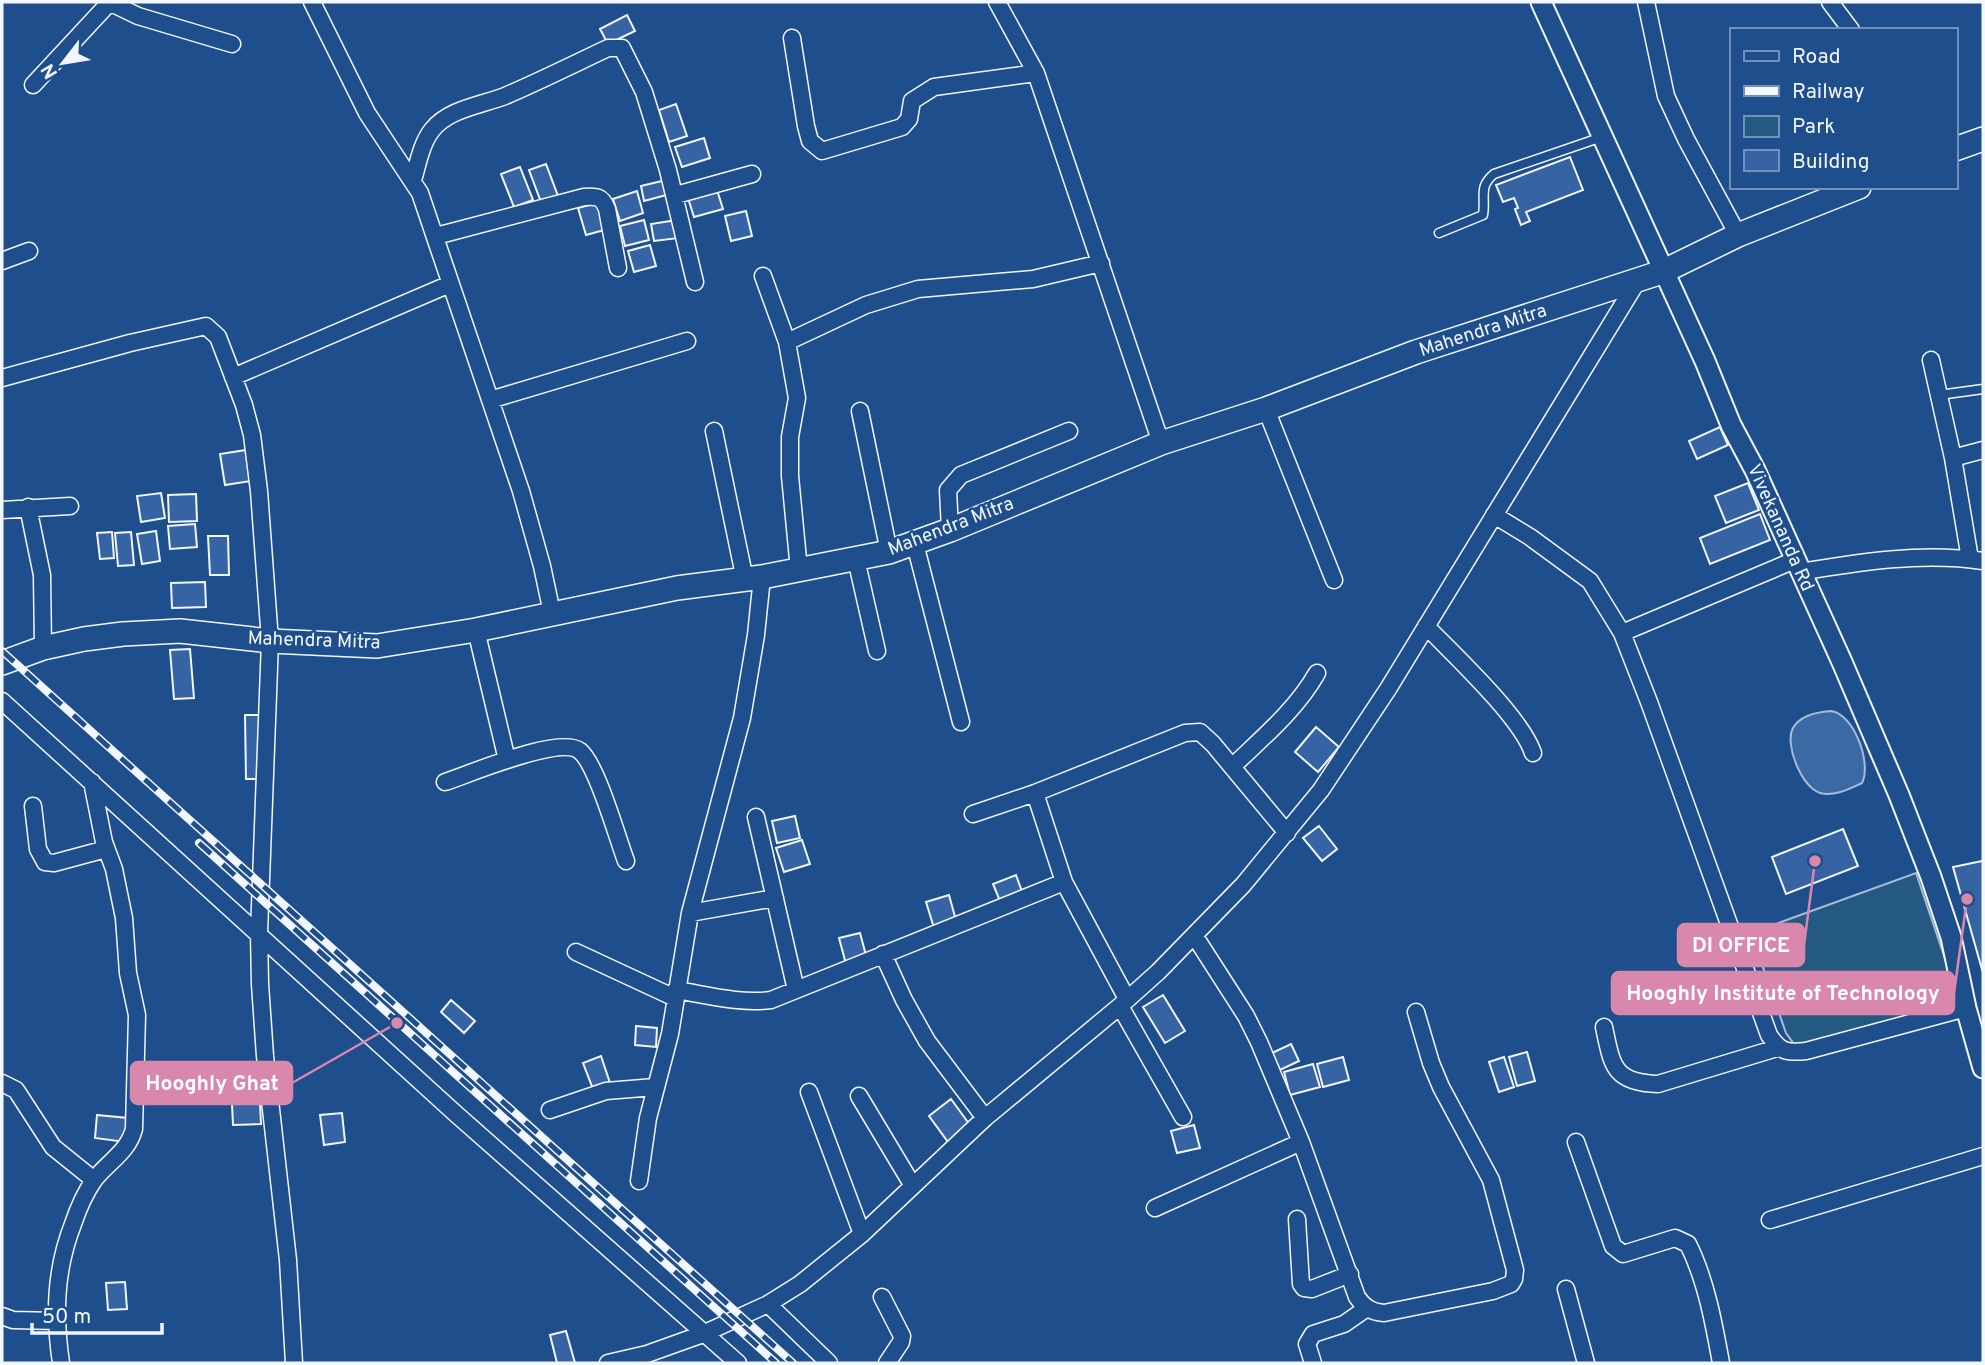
<svg xmlns="http://www.w3.org/2000/svg" width="1985" height="1365" viewBox="0 0 1985 1365" font-family="Overpass,sans-serif">
	<style>
		.green { fill: #245a82; stroke: #a8bbd7; stroke-width: 2 }
		.water { fill: #3b69a3; stroke: #a8bbd7; stroke-width: 2 }
		.building { fill: #3563a3; stroke: #f2f6ff; stroke-width: 2 }
		.lines { fill: none; stroke-linecap: round; stroke-linejoin: round }
		.service-casing { stroke: #f2f6ff; stroke-width: 11 }
		.minor-casing { stroke: #f2f6ff; stroke-width: 19 }
		.tertiary-casing { stroke: #f2f6ff; stroke-width: 23 }
		.secondary-casing { stroke: #f2f6ff; stroke-width: 26 }
		.service { stroke: #1f4e8c; stroke-width: 8 }
		.minor { stroke: #1f4e8c; stroke-width: 16 }
		.tertiary { stroke: #1f4e8c; stroke-width: 19 }
		.secondary { stroke: #1f4e8c; stroke-width: 23 }
		.rail-casing { stroke: #f2f6ff; stroke-width: 8 }
		.rail { stroke: #1f4e8c; stroke-width: 5; stroke-dasharray: 16; stroke-linecap: butt }
		.labels { text-anchor: middle; dominant-baseline: central; stroke-width: 5; stroke-linejoin: round; paint-order: stroke }
		.street-label { font-size: 19px; fill: #f2f6ff; stroke: #1f4e8c }
		.leader { fill: none; stroke: #da87ad; stroke-width: 2.5 }
		.callout-dot { fill: #da87ad; stroke: #1f4e8c; stroke-width: 2.5 }
		.callout { fill: #da87ad; stroke: #da87ad; stroke-width: 2.5 }
		.callout-label { font-size: 21px; text-anchor: middle; font-weight: bold; fill: #fff }
	</style>
	<rect width="100%" height="100%" fill="#1f4e8c"/>
	<path class="green" d="M1916 873 1961 1006 1797 1048 1786 1033 1751 933Z"/>
	<path class="water" d="M1831 711C1854 714 1872 763 1862 783 1849 789 1834 797 1820 793 1802 788 1784 744 1793 728 1800 715 1817 712 1831 711Z"/>
	<path class="building" d="M627 15 635 31 608 44 600 29Z
		M676 104 687 136 669 142 659 110Z
		M704 138 710 158 682 167 675 147Z
		M1570 157 1583 190 1526 212 1530 221 1521 225 1515 209 1518 208 1514 198 1503 202 1496 185Z
		M546 164 558 196 541 202 529 170Z
		M520 167 533 200 514 207 501 174Z
		M666 180 670 194 644 201 641 186Z
		M717 190 723 209 694 217 688 198Z
		M637 191 643 213 620 221 613 199Z
		M600 202 608 229 586 235 578 208Z
		M746 211 752 236 731 241 725 216Z
		M644 220 649 240 625 246 620 226Z
		M677 220 679 238 654 241 651 224Z
		M650 245 656 266 634 272 628 251Z
		M1720 427 1728 445 1697 459 1689 441Z
		M246 450 251 481 225 485 220 454Z
		M1748 483 1759 510 1726 523 1715 496Z
		M161 493 165 518 141 522 137 496Z
		M196 494 197 521 169 522 168 495Z
		M1760 514 1770 540 1710 564 1700 538Z
		M195 524 197 547 170 549 168 526Z
		M156 531 160 561 142 564 137 534Z
		M112 532 114 558 100 559 97 533Z
		M131 532 134 565 118 566 115 533Z
		M208 536H228L229 575H210Z
		M205 582 206 607 172 608 171 583Z
		M190 649 194 698 174 699 170 650Z
		M245 715H260V779H246Z
		M1316 727 1339 747 1318 772 1295 752Z
		M795 816 800 838 777 843 772 821Z
		M1319 826 1337 849 1322 861 1303 838Z
		M1843 829 1858 866 1786 894 1772 857Z
		M802 840 810 864 784 872 776 848Z
		M1982 861H1983V973L1953 867Z
		M1016 875 1024 897 1002 906 993 884Z
		M949 895 957 924 935 931 926 902Z
		M860 933 867 959 846 964 839 938Z
		M1163 995 1185 1031 1165 1043 1143 1007Z
		M451 1000 475 1021 464 1033 441 1012Z
		M636 1026 657 1028 656 1047 635 1045Z
		M1291 1044 1299 1061 1280 1070 1272 1053Z
		M1527 1052 1535 1081 1517 1086 1509 1057Z
		M601 1056 610 1083 593 1089 583 1063Z
		M1343 1057 1349 1080 1323 1087 1317 1064Z
		M1504 1057 1514 1087 1499 1092 1489 1062Z
		M1313 1064 1320 1087 1290 1095 1284 1072Z
		M951 1099 970 1125 948 1142 929 1116Z
		M260 1103 261 1124 233 1125 232 1104Z
		M342 1113 345 1142 324 1145 320 1115Z
		M97 1115 128 1118 125 1142 95 1138Z
		M1194 1125 1200 1148 1177 1153 1171 1131Z
		M125 1282 127 1309 108 1310 106 1283Z
		M566 1331 575 1363H557L550 1335Z"/>
	<g class="lines">
		<g class="service-casing">
			<path id="service" d="M1439 233 1483 215C1486 197 1478 187 1494 174L1602 137
				M1939 395 1983 389"/>
		</g>
		<g class="minor-casing">
			<path id="minor" d="M109 2 138 16 232 44
				M312 2 367 113 420 193 521 491 542 566 552 613
				M997 2 1036 73 1161 443
				M1646 2 1666 96 1686 139 1738 235
				M1830 2 1851 30
				M792 38 806 126 810 141 822 151 902 127 909 119 912 101 934 87 1036 73
				M33 85 110 2
				M413 180C418 164 421 144 432 130 448 109 482 105 505 96 540 81 574 64 608 48H622L644 92 668 170 695 282
				M676 195 752 174
				M436 236 584 197C596 196 602 196 607 209L618 268
				M2 261 29 251
				M763 276 787 342 797 398 790 437V476L799 570
				M787 342 866 305 918 289 1033 279 1101 263
				M1931 360 1953 458 1970 559
				M233 377 450 284
				M2 378 130 343 206 326 218 337 244 405 252 435 259 491 270 641 259 933 260 984 265 1056 288 1260 294 1363
				M490 400 687 341
				M1266 409 1334 580
				M860 411 889 552
				M714 431 745 580
				M1953 458 1983 450
				M28 507 42 575 43 648
				M2 510 70 506
				M1494 515 1530 537 1590 581 1622 633 1649 702 1769 1035C1780 1052 1787 1053 1806 1051L1966 1008
				M950 530 948 490 961 475 1069 431
				M915 544 961 722
				M856 559 877 651
				M1800 572C1860 562 1922 552 1983 561
				M1426 626C1454 655 1521 717 1533 753
				M476 630 507 760
				M1622 633 1795 560
				M2 701 456 1114 738 1363
				M1232 767C1262 738 1296 710 1317 673
				M445 782C470 774 560 735 580 751 597 765 617 837 626 861
				M1035 793 1064 882 1127 999
				M33 806 38 849 45 862 54 863 106 849
				M973 814 1035 793 1185 733 1200 732 1213 744 1287 833
				M756 817 796 990
				M690 913 775 898
				M1194 935 1246 1016 1259 1042 1301 1142 1357 1297C1364 1307 1371 1312 1384 1313L1493 1291 1511 1284 1514 1279 1515 1270 1491 1180 1441 1087 1431 1063 1416 1012
				M576 952 675 998
				M883 954 904 1000 927 1041 985 1118
				M676 990C708 995 739 1004 771 1000L1064 882
				M1120 1006 1183 1117
				M1604 1027C1612 1065 1613 1083 1658 1084L1777 1048
				M2 1083 16 1090 53 1147 94 1180
				M809 1092 862 1234
				M859 1096 913 1186
				M550 1110 606 1091 655 1087
				M1576 1142 1613 1246 1623 1254 1675 1238 1688 1244C1706 1280 1714 1324 1721 1363
				M639 1181 648 1118 670 1034 690 913 742 718 756 635 762 577
				M1155 1208 1301 1142
				M1297 1219 1301 1284 1304 1288 1312 1289 1350 1274
				M1770 1220 1983 1156
				M1566 1289 1586 1363
				M882 1297 902 1336 901 1342 887 1363
				M768 1304 829 1363
				M2 1316 13 1320 57 1321
				M61 1363C54 1315 55 1270 73 1224 78 1209 85 1193 94 1180 108 1162 128 1152 134 1129L137 1015 128 973 124 918 114 869 104 842 92 782
				M608 1363 647 1354 703 1334 768 1304 800 1284 862 1234 985 1118 1120 1006 1158 972 1243 885 1321 790 1388 689 1638 280
				M1313 1363 1307 1344 1313 1334 1344 1324 1367 1308"/>
		</g>
		<g class="tertiary-casing">
			<path id="tertiary" d="M1541 2 1705 361 1731 425 1755 470 1842 662 1899 795 1931 877 1951 937 1966 1008 1983 1068"/>
		</g>
		<g class="secondary-casing">
			<path id="secondary" d="M1955 149 1983 139
				M2 663 43 648 84 639 123 634 180 631 270 641 377 646 476 630 677 588 762 577 889 552 950 530 1161 443 1266 409 1416 352 1662 272 1738 235 1859 187"/>
		</g>
		<use href="#service" class="service"/>
		<use href="#minor" class="minor"/>
		<use href="#tertiary" class="tertiary"/>
		<use href="#secondary" class="secondary"/>
		<g class="rail-casing">
			<path id="rail" d="M2 651 793 1363
				M199 843 776 1363"/>
		</g>
		<use href="#rail" class="rail"/>
	</g>
	<g class="labels">
		<g class="street-label">
			<text transform="translate(1483 331) rotate(-18)">Mahendra Mitra</text>
			<text transform="translate(951 527) rotate(-21)">Mahendra Mitra</text>
			<text transform="translate(1780 528) rotate(66)">Vivekananda Rd</text>
			<text transform="translate(314 641) rotate(2)">Mahendra Mitra</text>
		</g>
	</g>
	<path class="leader" d="M1815 861L1804 945M1967 899L1954 993M397 1023L292 1083"/>
	<g class="callout-dot">
		<circle cx="1815" cy="861" r="7"/>
		<circle cx="1967" cy="899" r="7"/>
		<circle cx="397" cy="1023" r="7"/>
	</g>
	<g class="callout">
		<rect x="1678" y="924" width="126" height="42" rx="7"/>
		<rect x="1612" y="972" width="342" height="42" rx="7"/>
		<rect x="131" y="1062" width="161" height="42" rx="7"/>
	</g>
	<g class="callout-label">
		<text x="1741" y="952">DI OFFICE</text>
		<text x="1783" y="1000">Hooghly Institute of Technology</text>
		<text x="212" y="1090">Hooghly Ghat</text>
	</g>
	<rect width="1985" height="1365" fill="none" stroke="#f2f6ff" stroke-width="7"/>
	<rect x="1730" y="28" width="228" height="161" fill="#1f4e8c" stroke="#7391ba" stroke-width="2"/>
	<rect x="1744" y="51" width="35" height="10" fill="#1f4e8c" stroke="#7391ba" stroke-width="2"/>
	<text x="1792" y="63" font-size="21" fill="#f2f6ff">Road</text>
	<rect x="1744" y="86" width="35" height="10" fill="#f2f6ff" stroke="#7391ba" stroke-width="2"/>
	<text x="1792" y="98" font-size="21" fill="#f2f6ff">Railway</text>
	<rect x="1744" y="116" width="35" height="21" fill="#245a82" stroke="#7391ba" stroke-width="2"/>
	<text x="1792" y="133" font-size="21" fill="#f2f6ff">Park</text>
	<rect x="1744" y="150" width="35" height="21" fill="#3563a3" stroke="#7391ba" stroke-width="2"/>
	<text x="1792" y="168" font-size="21" fill="#f2f6ff">Building</text>
	<g transform="translate(63 63) rotate(239)" stroke="#1f4e8c" stroke-width="5" paint-order="stroke">
	<path d="M0-5L12 26L0 18L-12 26Z" fill="#f2f6ff"/>
	<text y="-10" font-size="19" font-weight="bold" text-anchor="middle" fill="#f2f6ff">N</text>
	</g>
	<path d="M32 1323v10h130v-10" fill="none" stroke="#f2f6ff" stroke-width="3.5"/>
	<text x="42" y="1323" font-size="21" fill="#f2f6ff" stroke="#1f4e8c" stroke-width="5" paint-order="stroke">50 m</text>
</svg>
